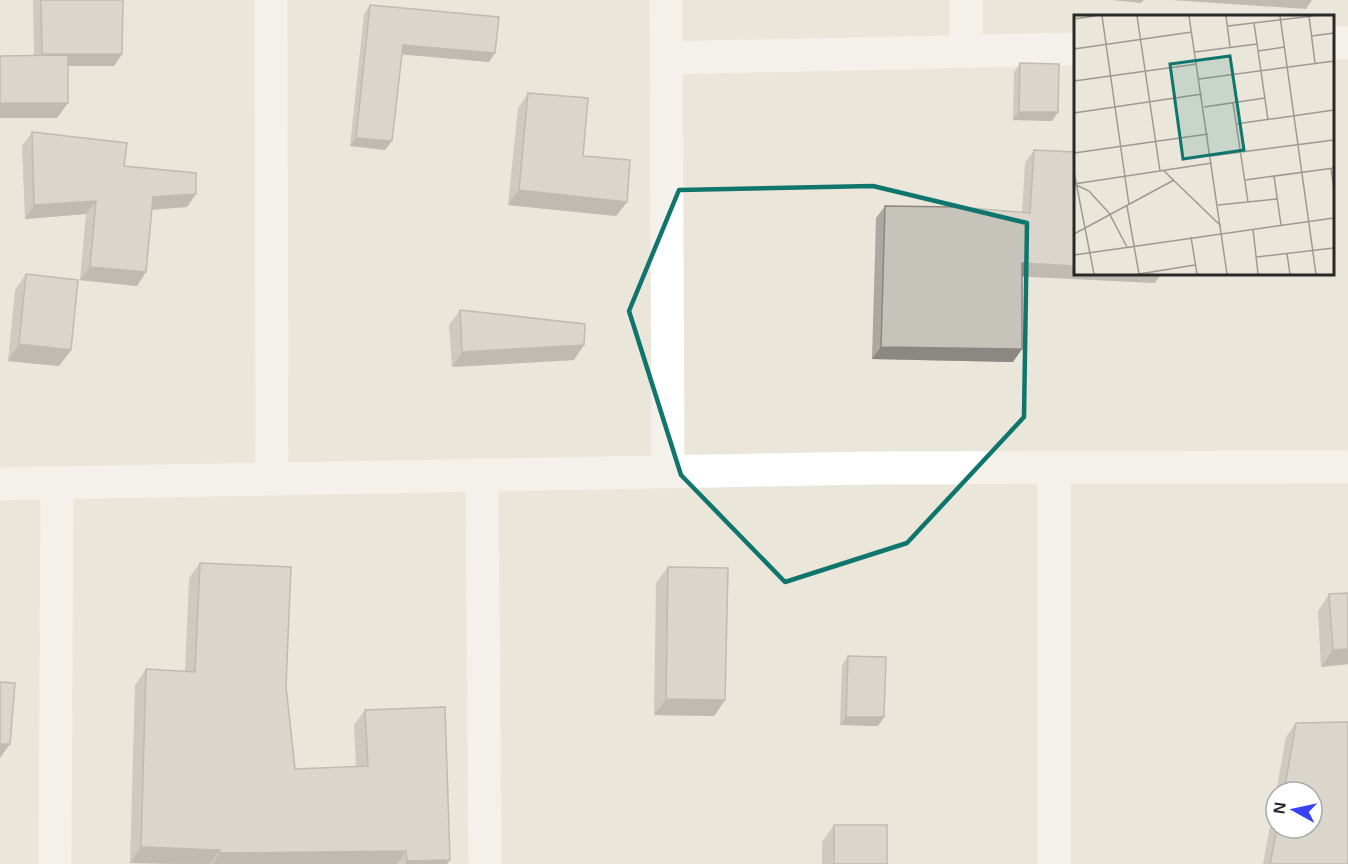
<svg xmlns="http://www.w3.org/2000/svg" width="1348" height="864" viewBox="0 0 1348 864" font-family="Helvetica,sans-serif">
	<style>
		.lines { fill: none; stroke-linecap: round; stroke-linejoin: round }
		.minor { stroke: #fff; stroke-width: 33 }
		.tertiary { stroke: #fff; stroke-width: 33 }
		.wall { fill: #aaa8a0 }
		.shaded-wall { fill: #8b8882 }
		.building { fill: #c6c3ba; stroke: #8b8882; stroke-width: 1.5 }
		.marked { fill: none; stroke: #0f766e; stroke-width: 4.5; stroke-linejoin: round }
		.inset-road { fill: none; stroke: #9d9a93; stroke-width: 1.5 }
		.view { fill: #0f766e; fill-opacity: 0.15; stroke: #0f766e; stroke-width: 3 }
		.inset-edge { fill: none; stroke: #282828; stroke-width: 3 }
	</style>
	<rect width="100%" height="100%" fill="#ebe6da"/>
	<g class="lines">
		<path class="minor" d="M271 0 272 479
			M666 0 668 471
			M1332 43H1348
			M966 51V0
			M666 58 1075 49
			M482 475 485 864
			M55 864 57 483
			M1054 864V468"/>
		<path class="tertiary" d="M0 484 873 468 1348 467"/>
	</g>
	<path class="wall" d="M33 0H123L114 66H68V103L57 118H0V56L34 55Z
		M370 5 495 53 489 62 402 54 392 141 385 150 350 146 364 14Z
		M1020 63 1058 112 1052 121 1013 120 1014 72Z
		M528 93 583 156 627 202 616 216 508 205 518 108Z
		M32 132 124 166 187 207 152 210 137 286 80 280 86 214 25 219 22 146Z
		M1034 150 1155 283 1022 276 1013 362 872 359 876 218 885 206 1022 212 1025 163Z
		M26 274 71 350 59 366 8 361 15 290Z
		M460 310 574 360 452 367 449 325Z
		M200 563 286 686 295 769 356 767 354 725 365 710 447 864H171L130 863 135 685 146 669 185 671 189 578Z
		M668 567 725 700 714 716 654 715 656 583Z
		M1348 593V664L1321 667 1318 611 1329 594Z
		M848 656 884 717 878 726 840 725 842 665Z
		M1296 723 1348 864H1263L1276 794V828H1312V792H1276L1286 737Z
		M834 825 887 864H822V842Z"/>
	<path class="shaded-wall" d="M1112 0H1144L1141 3Z
		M1171 0H1312L1306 9Z
		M403 45 495 53 489 62 396 54Z
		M42 54H122L114 66H35Z
		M0 103H68L57 118H0Z
		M1019 112H1058L1052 121 1013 120Z
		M356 138 392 141 385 150 350 146Z
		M519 190 627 202 616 216 508 205Z
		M196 194 187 207 144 210 153 197Z
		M96 201 86 214 25 219 34 205Z
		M1022 263 1075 266V273H1162L1155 283 1013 276Z
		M90 267 146 272 137 286 80 280Z
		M19 344 71 350 59 366 8 361Z
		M584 345 574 360 452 367 462 352Z
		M881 347 1022 349 1013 362 872 359Z
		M1348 649V664L1321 667 1333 650Z
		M666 699 725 700 714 716 654 715Z
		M846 717H884L878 726 840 725Z
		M0 744H10L0 758Z
		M141 847 220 850 210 864 130 863Z
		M406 851 397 864H212L220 853Z
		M450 860 447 864H405L407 861Z"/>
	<path class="building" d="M41 0H123L122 54H42Z
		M370 5 499 17 495 53 403 45 392 141 356 138Z
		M68 55V103H0V56Z
		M1020 63 1059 64 1058 112H1019Z
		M528 93 588 98 583 156 630 160 627 202 519 190Z
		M32 132 127 143 124 166 196 173V194L153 197 146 272 90 267 96 201 34 205Z
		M1034 150 1075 152V266L1022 263V349L881 347 885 206 958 207 1030 213Z
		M26 274 78 280 71 350 19 344Z
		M460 310 585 324 584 345 462 352Z
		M200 563 291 567 286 686 295 769 368 766 365 710 445 707 450 860 407 861 406 851 220 853V850L141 847 146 669 195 672Z
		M668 567 728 568 725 700 666 699Z
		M1348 593V649L1333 650 1329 594Z
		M848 656 886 657 884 717H846Z
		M0 682 15 683 10 744H0Z
		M1348 722V864H1270L1277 828H1312V792H1284L1296 723Z
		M834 825H887V864H834Z"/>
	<path d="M0 0H1348V864H0ZM873 186 1027 223 1024 417 907 543 785 582 681 475 629 311 679 190Z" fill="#ebe6da" fill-opacity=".55" fill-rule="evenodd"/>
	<path class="marked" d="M873 186 1027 223 1024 417 907 543 785 582 681 475 629 311 679 190Z"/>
	<g transform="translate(1074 15)">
		<rect width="260" height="260" fill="#ebe6da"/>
		<path class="inset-road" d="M28 1 55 190M63 1 86 156M115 1 153 259M152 1 156 32M206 1 242 259M235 1 241 48M0 4 21 1M180 8 194 105M154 11 239 1M238 21 260 18M0 34 118 17M184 36 211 32M121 37 183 29M125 64 260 46M0 66 123 49M159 88 174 187M130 92 191 83M0 98 128 79M162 109 260 95M0 138 134 119M137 141 260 125M257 153 260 175M90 156 147 211M0 157 20 259M200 161 207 210M171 165 260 153M0 169 138 148M0 169 15 176 35 198 53 232M144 190 204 184M53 191 65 259M179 214 184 259M0 219 100 165M117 222 123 259M213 239 216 259M0 240 260 203M182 242 260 233M65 259 121 250"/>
		<path class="view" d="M156 41 170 135 109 144 96 49Z"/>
		<rect width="260" height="260" class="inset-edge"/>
	</g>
	<g transform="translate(1294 810) rotate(278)"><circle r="28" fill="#ffffff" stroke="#a9a9a9" stroke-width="1.5"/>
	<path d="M0-4.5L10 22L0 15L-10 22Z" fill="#3941f9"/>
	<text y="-9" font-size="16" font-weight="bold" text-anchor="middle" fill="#282828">N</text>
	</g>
</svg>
